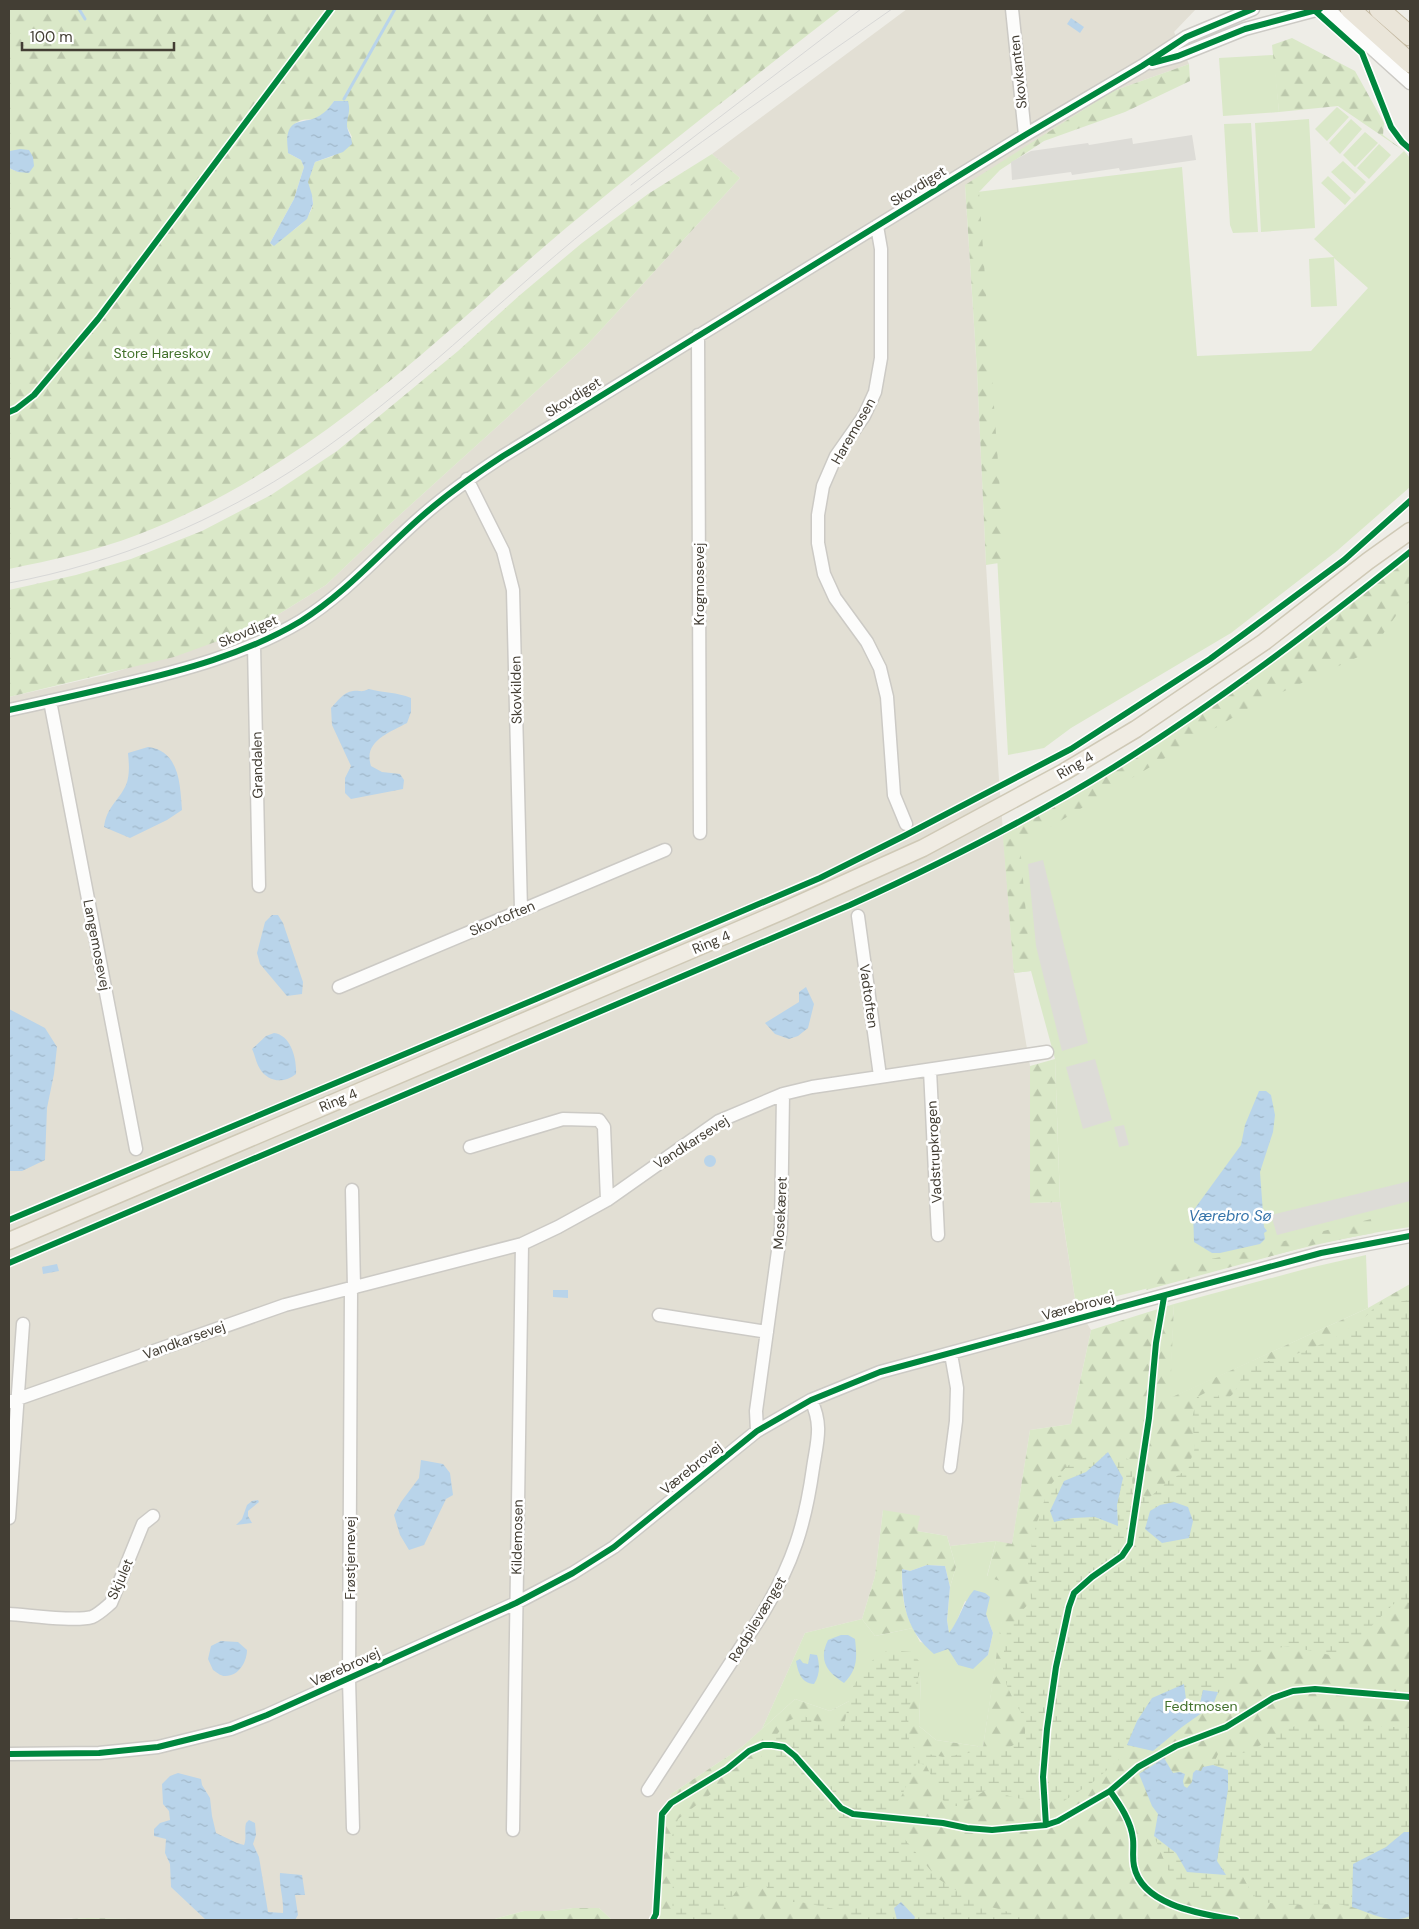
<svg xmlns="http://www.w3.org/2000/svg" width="1419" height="1929" viewBox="0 0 1419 1929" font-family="'DM Sans',sans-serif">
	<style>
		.residential { fill: #e2dfd4 }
		.green { fill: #dae8c8 }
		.forest { fill: url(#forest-firs); fill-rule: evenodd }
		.wetland { fill: url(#wetland-marsh); fill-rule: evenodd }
		.parking { fill: #dddcd7 }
		.water { fill: url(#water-ripples) }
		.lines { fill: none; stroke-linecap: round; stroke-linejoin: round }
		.stream { stroke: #b9d4ea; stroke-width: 3 }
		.minor-casing { stroke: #cccac5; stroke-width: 15 }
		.major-casing { stroke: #cfc9b6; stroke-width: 19 }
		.highway-casing { stroke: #c5baa3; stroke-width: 21 }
		.minor { stroke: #fcfcfb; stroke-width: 12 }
		.major { stroke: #f0ece3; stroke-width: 16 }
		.highway { stroke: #eae5d9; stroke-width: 19 }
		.tram { stroke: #d8d8d7; stroke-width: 1 }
		.cycleway-casing { stroke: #fff; stroke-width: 9 }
		.cycleway { stroke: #00873e; stroke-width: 6 }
		.labels { text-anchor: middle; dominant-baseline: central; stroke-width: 5; stroke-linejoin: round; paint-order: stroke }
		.street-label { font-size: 14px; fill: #433e34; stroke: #fff }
		.park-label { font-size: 14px; fill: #42712b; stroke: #fff }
		.water-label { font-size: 15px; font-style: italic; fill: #3372a9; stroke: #fff }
	</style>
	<defs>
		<pattern id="forest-firs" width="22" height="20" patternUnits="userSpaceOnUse" patternTransform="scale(1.25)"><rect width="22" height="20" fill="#dae8c8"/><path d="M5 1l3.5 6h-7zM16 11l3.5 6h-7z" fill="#bcc8ac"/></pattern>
		<pattern id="wetland-marsh" width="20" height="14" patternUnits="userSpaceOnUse" patternTransform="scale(1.25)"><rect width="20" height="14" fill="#dae8c8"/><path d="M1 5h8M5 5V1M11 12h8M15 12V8" fill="none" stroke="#bcc8ac"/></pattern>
		<pattern id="water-ripples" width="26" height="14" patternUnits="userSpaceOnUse" patternTransform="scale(1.25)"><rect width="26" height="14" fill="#b9d4ea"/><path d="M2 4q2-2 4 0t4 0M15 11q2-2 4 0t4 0" fill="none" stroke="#a0b7c9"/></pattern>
	</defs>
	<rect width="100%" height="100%" fill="#eeede7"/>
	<path class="residential" d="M907 9H1196L1174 32 1189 64 1113 91 965 186 977 371 986 565 999 780 1014 973 1030 1066V1203L1060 1202 1076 1305 1091 1330 1071 1424 1030 1430 1012 1545 996 1541 950 1546 947 1536 917 1531 883 1510 875 1576 862 1619 805 1633 762 1729 742 1747 671 1794 663 1818 653 1920H612L599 1908H573L552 1911H524L491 1920H176L88 1918 9 1920V697L105 675 240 633 279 614 326 585 392 522 587 345 740 178 712 154Z"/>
	<path class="green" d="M1274 55 1279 112 1223 116 1219 58Z
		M1337 107 1349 117 1327 141 1315 129Z
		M1309 119 1315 228 1261 232 1255 123Z
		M1351 119 1362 129 1340 154 1329 143Z
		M1251 123 1258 232 1233 233 1230 225 1224 124Z
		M1365 132 1378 143 1355 167 1343 155Z
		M1379 144 1391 155 1369 179 1357 168Z
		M1404 151 1410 158V487L1338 550 1231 633 1071 728 1044 748 1008 755 977 192 1182 167 1197 356 1311 351 1368 288 1334 258 1337 306 1311 307 1309 259 1334 257 1314 239Z
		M1343 161 1366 182 1355 194 1331 172Z
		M1328 176 1351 198 1345 205 1321 183Z
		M1410 554V1227C1296 1243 1188 1282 1076 1305L1060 1201 1055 1059 1031 971 1014 973 1003 835 1246 683 1382 579Z
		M1366 1255 1368 1308 1169 1399 1174 1304 1309 1268Z
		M996 1541 987 1576 1008 1582 983 1747 936 1740 919 1726 921 1676 892 1679 830 1711 795 1699 762 1729 805 1633 862 1619 875 1636 913 1628 920 1642 948 1648 958 1665 988 1655 993 1633 986 1614 965 1601 956 1623 949 1634 947 1620 950 1587 956 1567 950 1546Z"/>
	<path class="forest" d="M9 9H841C749 81 656 153 566 228 524 263 484 301 443 336 351 416 251 492 137 535 95 551 52 560 9 569V168L18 172 9 153ZM334 101 352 137 333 156 315 162C313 168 309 175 308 181 307 188 314 196 313 204 309 224 287 235 270 243L294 199 304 167 301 160 288 153C288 138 286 126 302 120 306 119 310 120 314 119 322 117 330 108 334 101Z
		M1292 38 1355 71 1384 123 1383 135 1404 151 1338 106 1279 112 1272 45Z
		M1189 64 1190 81 1125 112 1044 141 1000 170 979 192 1005 562 986 565 977 371 965 185 1113 91Z
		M712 154 740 178 587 345 392 522 326 585 279 614 240 633 174 657 9 697V590L76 575 131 559 202 531 271 495 337 451 458 351 520 295 582 243 648 194Z
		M1410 553V601L1400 610 1371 651 1252 706 1020 845 1031 971 1014 973 1003 835 1133 759 1246 683 1382 579Z
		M1055 1059 1060 1202 1030 1203V1066Z
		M1371 1219 1374 1233 1316 1244 1146 1290 1150 1277 1163 1264C1205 1263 1240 1253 1280 1242 1310 1234 1341 1227 1371 1219Z
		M1410 1284V1920H653L663 1818 671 1794 742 1747 795 1699 830 1711 892 1679 921 1676 919 1726 936 1740 983 1747 1007 1583 987 1577 996 1541 1012 1544 1030 1430 1071 1424 1091 1330 1174 1304 1170 1398 1368 1308Z
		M883 1510 920 1516 917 1531 947 1536 956 1567 950 1587 945 1566 927 1565 910 1571 902 1569C901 1589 903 1609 913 1628L875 1636 862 1619 875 1576Z
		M573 1908H599L612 1920H491L524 1911H552Z
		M88 1918 176 1920H50Z"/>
	<path class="wetland" d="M1410 1300V1603L1398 1600C1377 1619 1360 1640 1339 1657L1288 1646 1258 1652 1225 1683 1217 1695V1692L1203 1690 1200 1703 1191 1705 1186 1699V1691L1127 1745 1122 1757 1093 1782 1064 1801 1021 1799 986 1790 960 1806H946L926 1765 917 1763 902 1795 892 1810 898 1831 937 1878 974 1902 1012 1913 1025 1920H914V1917L894 1908 897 1920H857L848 1912 801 1902H780L762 1882 737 1890 723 1910 712 1920H672L673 1873 669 1844 678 1819 715 1791 734 1784 757 1768 763 1751 788 1721 802 1715 819 1723 844 1726 851 1690 867 1664 888 1650 912 1652 922 1665 908 1711 909 1741 918 1752 943 1757 987 1750H1005L1025 1738V1719L1015 1703 1007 1686 1002 1664 1007 1632 1020 1613 1031 1601 1028 1562 1036 1525 1049 1487 1066 1467 1077 1460 1109 1449 1131 1461 1133 1491 1149 1498 1168 1481 1187 1470 1195 1448 1192 1419 1197 1397 1215 1388 1222 1404 1234 1393 1250 1361H1275L1305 1351 1333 1339 1365 1317 1377 1305ZM1097 1463H1115L1123 1478 1117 1505 1118 1526 1095 1517 1073 1518 1054 1522 1064 1481 1086 1472Z
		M1305 1722 1410 1728V1832H1404L1386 1847 1353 1864 1352 1907 1338 1904 1285 1905 1263 1902 1252 1894 1242 1875 1226 1887 1212 1904 1187 1894 1172 1879 1154 1836 1176 1853 1187 1872 1225 1875 1217 1861 1228 1789 1221 1767 1213 1765 1219 1752 1249 1753 1278 1733Z"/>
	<path class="parking" d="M1192 135 1196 160 1120 171 1119 168 1072 175 1071 172 1012 180 1011 162 1031 151 1088 143 1089 145 1132 138 1133 144Z
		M1043 860 1088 1043 1062 1051 1036 946 1028 864Z
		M1095 1059 1112 1120 1083 1129 1066 1067Z
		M1124 1125 1129 1145 1119 1147 1114 1127Z
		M1410 1181V1201L1277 1235 1271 1215Z"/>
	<path class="water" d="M1071 18 1084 27 1080 33 1067 24Z
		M334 101H348C351 112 347 116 347 125 347 131 352 136 352 144L343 152 315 162 308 182 312 195 313 204 307 219 274 246 270 243 294 199 304 167 301 160 288 153C288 147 286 139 288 133 292 118 307 123 317 117 324 114 330 107 334 101Z
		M20 149 29 150 33 157 34 166 29 173 18 172 9 168 10 151Z
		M369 689C383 693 397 692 411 698V712L407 723C389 733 363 741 371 766L382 772 400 774 404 780 403 789 351 799 345 793V778L351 766 332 725 331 708C337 702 343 692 353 691 361 690 360 693 369 689Z
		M148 747C180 751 180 785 182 810L167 820 130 838 104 827C107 806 118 802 126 785 130 775 129 764 128 753Z
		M272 915H278L283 923 303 982 302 994 287 996 260 964 257 953 265 922Z
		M806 987 814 1004 808 1028 798 1036 789 1039 775 1034 765 1023 799 1002V992Z
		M9 1009 45 1028 57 1047 54 1074 47 1108 45 1160 22 1171H9Z
		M274 1033C291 1035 297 1059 296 1074 284 1084 268 1082 260 1069 256 1063 255 1055 252 1049L266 1036Z
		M1259 1091H1266L1271 1095 1275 1115 1273 1132 1260 1172 1264 1227 1267 1231 1264 1233 1265 1239 1260 1244 1220 1253H1212L1194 1242 1193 1211 1241 1145 1245 1125Z
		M704 1161a6 6 0 1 1 12 0a6 6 0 1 1-12 0Z
		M57 1264 59 1271 43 1274 42 1267Z
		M553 1290H568V1298L553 1297Z
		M1108 1452 1123 1478 1117 1505 1118 1526 1095 1517 1073 1518 1054 1522 1050 1511 1064 1481 1086 1472Z
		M421 1460 443 1464 450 1473 453 1495 446 1499 424 1545 409 1550 400 1535 394 1515 401 1502 419 1478Z
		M252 1501 258 1500 259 1502 248 1511V1516L252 1523 236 1525 242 1519 247 1505Z
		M1174 1502 1188 1507 1193 1521 1189 1538 1162 1543 1145 1529 1150 1511 1160 1505Z
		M927 1565 945 1566 950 1587 947 1620 949 1633C960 1619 962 1604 974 1590L985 1593 990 1597 986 1614 993 1633 988 1655 973 1669 958 1665 948 1649 934 1654C906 1630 902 1605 902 1569L910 1571Z
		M841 1635H848L855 1639C857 1657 858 1669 844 1683 827 1672 818 1660 828 1640Z
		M221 1641 238 1642 247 1650C247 1661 239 1677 224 1676 221 1676 216 1672 213 1670L208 1659 211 1646Z
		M810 1654 817 1655C820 1665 820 1675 814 1684 801 1683 798 1672 796 1661L800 1659 803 1663 808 1664Z
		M1184 1684 1186 1699 1191 1705 1200 1703 1203 1690 1218 1692 1213 1705 1182 1727 1153 1751 1127 1745 1137 1721 1152 1698Z
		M1164 1758 1173 1773 1180 1772 1185 1774 1183 1781 1184 1786 1187 1788 1192 1782 1193 1773 1196 1770 1201 1771 1203 1767 1213 1765 1228 1770V1789L1217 1861 1226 1875 1187 1872 1176 1853 1154 1836 1158 1814 1152 1806 1139 1774Z
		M178 1773 201 1779 202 1785 210 1798 212 1816 216 1833 237 1843 244 1845C247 1838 244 1830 246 1823L249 1820 255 1823 256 1835 253 1844 259 1857 268 1912 283 1913C284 1899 279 1887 280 1873L302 1875 305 1895H295L298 1915 295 1920H206L171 1887 170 1864 165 1853 166 1839 154 1836V1829L160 1823 170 1820 169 1811 163 1804 162 1784 170 1776Z
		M1404 1832H1410V1916C1391 1925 1370 1913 1352 1907L1353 1864 1386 1847Z
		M901 1902 915 1917 914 1920H897L894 1908Z"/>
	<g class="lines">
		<path class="stream" d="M79 9 85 19
			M344 99 395 9"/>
		<g class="minor-casing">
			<path id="minor" d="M1012 9 1025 135
				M1328 9 1410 83
				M1152 63 1178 56 1245 29 1320 9
				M877 226 881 249V358L875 392 864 416 836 456 823 486 818 515V543L824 574 835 598 867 642 880 668 887 697 894 795 906 824
				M698 335 700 833
				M467 479 503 551 513 590 521 910
				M254 645 259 886
				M50 701 136 1149
				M9 710C46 702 83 694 120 685 181 671 246 654 301 621 346 593 381 552 421 517 447 494 474 475 503 456L1025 135 1142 66 1186 37 1253 9
				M858 916 880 1076
				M339 987 665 850
				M930 1070 938 1235
				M470 1147 563 1119 599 1120 604 1127 607 1200
				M352 1190 354 1288
				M351 1289 349 1679 353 1828
				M659 1315 767 1332
				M9 1402 285 1305 522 1244 558 1227 607 1200 719 1121 783 1094 812 1087 1047 1052
				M757 1431 756 1411 781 1229 783 1094
				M950 1467 956 1421 957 1388 951 1354
				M9 1518 23 1324
				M9 1614C28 1615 75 1622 92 1617 99 1614 105 1608 111 1603L143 1524 153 1516
				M9 1754 99 1753 158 1747 231 1729 267 1715 516 1603 573 1573 614 1547 757 1431 811 1400 880 1372 1321 1253 1410 1236
				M648 1790 763 1613C793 1563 805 1525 813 1468 817 1441 823 1426 811 1400
				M513 1830 522 1244"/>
		</g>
		<g class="major-casing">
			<path id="major" d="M9 1241 785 910 923 848 1064 772 1136 729 1264 642 1368 561 1410 531"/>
		</g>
		<g class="highway-casing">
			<path id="highway" d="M1350 9 1410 63
				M1379 9 1410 36"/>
		</g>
		<use href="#minor" class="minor"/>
		<use href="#major" class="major"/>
		<use href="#highway" class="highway"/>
		<path class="tram" d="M631 185 861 9
			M9 583C117 563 217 521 308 460 410 391 497 302 592 225 688 148 791 80 892 9"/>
		<g class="cycleway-casing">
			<path id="cycleway" d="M1313 9 1362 53 1391 127 1402 142 1410 149
				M1152 63 1178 56 1245 29 1320 9
				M9 412 16 409 34 395 98 319 331 9
				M9 710C46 702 83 694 120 685 181 671 246 654 301 621 346 593 381 552 421 517 447 494 474 475 503 456L1025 135 1142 66 1186 37 1253 9
				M9 1220 536 999 820 878 904 836 1071 749 1210 659 1344 560 1410 501
				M9 1263 850 905C940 864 1030 819 1114 767 1218 702 1315 628 1410 552
				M9 1754 99 1753 158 1747 231 1729 267 1715 516 1603 573 1573 614 1547 757 1431 811 1400 880 1372 1321 1253 1410 1236
				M1110 1791C1120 1805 1131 1821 1133 1839 1134 1848 1132 1857 1134 1866 1142 1906 1202 1914 1236 1920
				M1046 1825 1043 1777 1047 1729 1056 1667 1069 1607 1074 1593 1092 1577 1122 1556 1130 1544 1149 1418 1156 1343 1164 1297
				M653 1920 656 1914 662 1814 671 1803 727 1769 749 1751 763 1745H772L784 1747 795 1756 841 1808 853 1814 943 1823 967 1828 992 1830 1046 1825 1058 1821 1110 1791 1138 1767 1176 1746 1226 1727 1273 1698 1293 1691 1315 1689 1410 1697"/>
		</g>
		<use href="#cycleway" class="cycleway"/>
	</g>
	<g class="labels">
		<g class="street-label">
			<text transform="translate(1018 72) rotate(-96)">Skovkanten</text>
			<text transform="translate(918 186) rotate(-32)">Skovdiget</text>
			<text transform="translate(573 397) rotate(-32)">Skovdiget</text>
			<text transform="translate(853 431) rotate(-60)">Haremosen</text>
			<text transform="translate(699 584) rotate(-90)">Krogmosevej</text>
			<text transform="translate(248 631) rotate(-23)">Skovdiget</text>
			<text transform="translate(516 690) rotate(-91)">Skovkilden</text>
			<text transform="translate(257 765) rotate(-91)">Grandalen</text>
			<text transform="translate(1075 765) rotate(-31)">Ring 4</text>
			<text transform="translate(502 918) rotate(-23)">Skovtoften</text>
			<text transform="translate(711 942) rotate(-23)">Ring 4</text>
			<text transform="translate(97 945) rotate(79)">Langemosevej</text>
			<text transform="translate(869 996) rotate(82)">Vadtoften</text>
			<text transform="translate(338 1100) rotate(-23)">Ring 4</text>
			<text transform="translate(691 1142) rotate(-33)">Vandkarsevej</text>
			<text transform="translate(934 1152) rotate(-93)">Vadstrupkrogen</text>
			<text transform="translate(780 1213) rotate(-87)">Mosekæret</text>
			<text transform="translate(1078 1306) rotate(-15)">Værebrovej</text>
			<text transform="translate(184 1340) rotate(-20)">Vandkarsevej</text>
			<text transform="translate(691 1468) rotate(-39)">Værebrovej</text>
			<text transform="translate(517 1537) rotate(-89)">Kildemosen</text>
			<text transform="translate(350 1558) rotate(-90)">Frøstjernevej</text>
			<text transform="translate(120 1579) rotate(-66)">Skjulet</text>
			<text transform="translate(757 1619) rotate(-59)">Rødpilevænget</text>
			<text transform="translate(345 1667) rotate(-24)">Værebrovej</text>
		</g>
		<g class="park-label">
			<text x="162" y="353">Store Hareskov</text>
			<text x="1201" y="1706">Fedtmosen</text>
		</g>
		<g class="water-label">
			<text x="1230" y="1216">Værebro Sø</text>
		</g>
	</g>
	<rect width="1419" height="1929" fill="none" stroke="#433e34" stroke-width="20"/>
	<path d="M22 42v8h152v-8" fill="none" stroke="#433e34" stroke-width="2.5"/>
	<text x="30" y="42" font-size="15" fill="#433e34" stroke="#ffffff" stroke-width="4" paint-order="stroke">100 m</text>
</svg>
